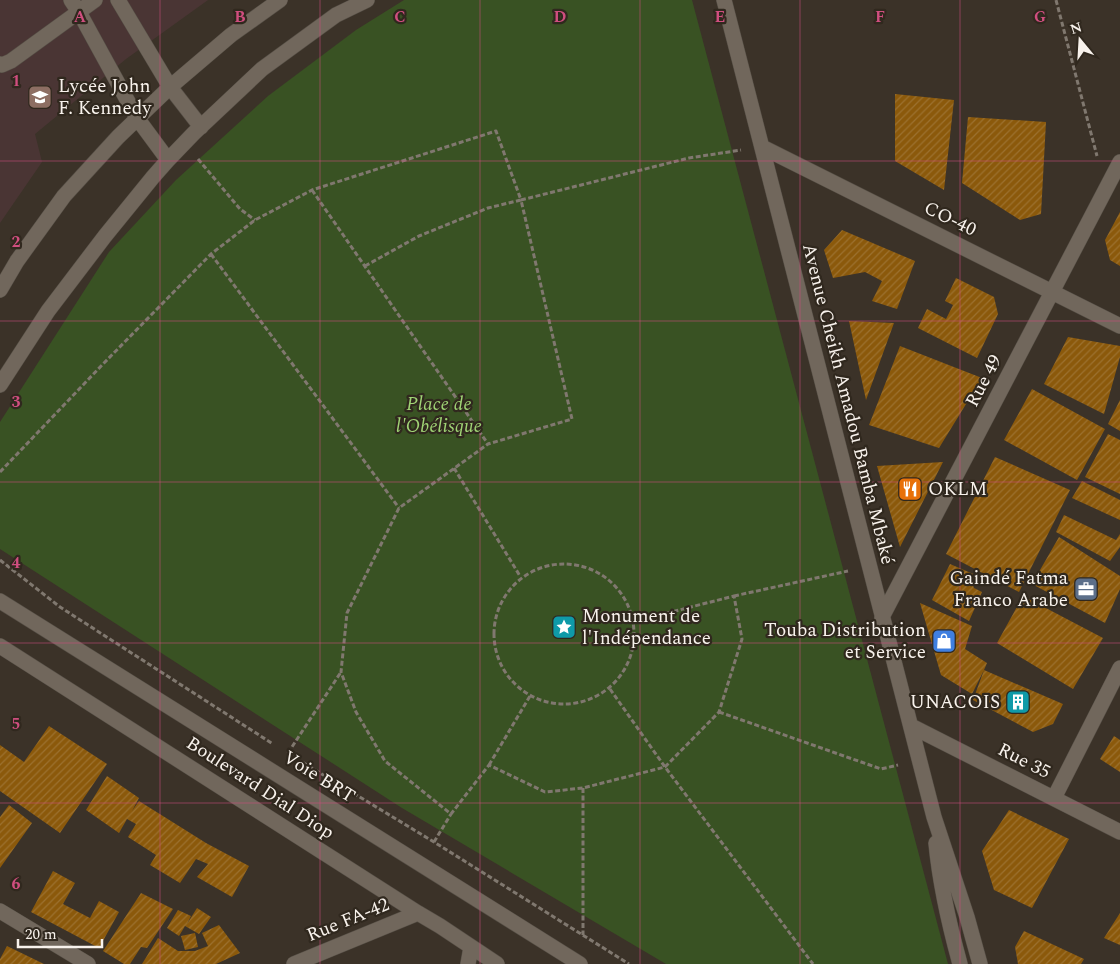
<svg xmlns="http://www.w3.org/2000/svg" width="1120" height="964" viewBox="0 0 1120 964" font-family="Spectral,serif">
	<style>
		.education { fill: #4a3534 }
		.park { fill: #395223 }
		.building { fill: url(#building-hatch) }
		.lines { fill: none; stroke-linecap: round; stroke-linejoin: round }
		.minor-casing { stroke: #554e45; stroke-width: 16 }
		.path { stroke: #80786f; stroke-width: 3; stroke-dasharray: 5 2.5; stroke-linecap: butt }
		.minor { stroke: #71675c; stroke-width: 15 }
		.grid { fill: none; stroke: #d04e7f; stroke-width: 1; stroke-opacity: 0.55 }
		.labels { text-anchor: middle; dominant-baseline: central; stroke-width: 4.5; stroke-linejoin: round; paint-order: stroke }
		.poi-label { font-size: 19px; fill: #f8f2ec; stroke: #30281e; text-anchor: start }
		.street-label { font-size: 19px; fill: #f8f2ec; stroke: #30281e }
		.park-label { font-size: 19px; font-style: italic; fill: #a0d475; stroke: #30281e }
		.grid-label { font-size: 16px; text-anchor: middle; font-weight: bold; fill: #d04e7f; stroke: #30281e; stroke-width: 4.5; stroke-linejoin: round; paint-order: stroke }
	</style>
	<defs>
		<pattern id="building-hatch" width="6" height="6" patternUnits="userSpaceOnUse" patternTransform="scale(1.25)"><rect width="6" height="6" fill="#8b590b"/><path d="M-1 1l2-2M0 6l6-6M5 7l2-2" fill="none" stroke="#9c712f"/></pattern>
	</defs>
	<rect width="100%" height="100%" fill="#3b3228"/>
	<path class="education" d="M0 0H208L126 59 35 134 42 162 0 223Z"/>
	<path class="park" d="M404 0H692L948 964H666L402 808 0 549V422L109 252 176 180 268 96 356 30Z"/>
	<path class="building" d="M895 94 954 100 944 190 895 161Z
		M968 117 1046 122 1041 214 1020 220 962 183Z
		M1120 212V266L1110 260 1105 240Z
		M842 230 915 261 897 309 872 301 882 281 865 272 833 278 824 250Z
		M956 278 994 297 998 314 977 358 918 328 927 309 946 319 953 305 945 301Z
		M849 321 894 323 866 400Z
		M1068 337 1120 346V357L1104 414 1044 384Z
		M900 346 982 378 939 448 869 425Z
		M1032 389 1105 429 1077 480 1004 440Z
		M1120 400V431L1108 424Z
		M1108 434 1120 440V494L1085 477Z
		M995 457 1070 490 1019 592 946 554Z
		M943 462 900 547 877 466Z
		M1082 481 1120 500V520L1072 498Z
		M1064 515 1116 540 1120 534V547L1110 561 1056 532Z
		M1059 537 1120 576V589L1105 623 1032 584Z
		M950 564 978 576 977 579 972 578 971 581 974 588 982 592 969 621 932 600Z
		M1023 596 1103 638 1073 689 997 643Z
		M920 603 972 626 965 649 987 663 984 670 1063 704 1053 724 1033 732 973 700 984 670 972 694 941 675Z
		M49 726 107 764 60 833 0 791V745L24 762Z
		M1114 736 1120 740V772L1100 759Z
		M107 776 139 798 132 811 139 801 206 843 249 866 232 897 197 877 208 864 196 859 180 883 150 865 156 855 128 837 136 824 127 819 119 833 86 810Z
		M9 805 32 823 0 868V817Z
		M1009 810 1069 839 1032 908 994 890 982 851Z
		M53 871 75 883 63 904 90 918 99 901 119 912 99 948 31 912Z
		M141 893 173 909 147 948 141 947 130 964H124L103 951Z
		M197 908 211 917 199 934 185 926 179 936 167 928 178 910 191 916 187 924Z
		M1120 913V945L1104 938Z
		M219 925 240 953 216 964H142L158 938 178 951H195L208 946 202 933Z
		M1024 931 1084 959 1081 964H1018L1015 947Z
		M195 933 198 947 185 950 181 936Z
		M7 946 44 964H0V959Z"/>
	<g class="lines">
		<g class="minor-casing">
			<path id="minor" d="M71 0 79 12 137 118 168 160
				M118 0 170 87 201 127
				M724 0 934 817 967 917 980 964
				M0 64 2 65 11 61 95 0
				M762 147 1120 326
				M0 290 17 261 64 196 118 137 170 87 231 35 280 0
				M0 385 48 311 105 236 153 177 168 160 194 133 262 69 336 15 367 0
				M0 601 580 964
				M882 617 1120 162
				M0 646 418 913 440 926 497 964
				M911 726 1120 832
				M1054 798 1120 668
				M936 843C940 885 949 924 960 964
				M0 911 88 964
				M294 964 418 913
				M468 964 471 947"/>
		</g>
		<path class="path" d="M1056 0 1097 156
			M198 159 240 209 255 220
			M312 190 488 444
			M211 254 399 508
			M365 266 419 236 488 208 521 200 572 419 488 444 399 508 347 613 341 672 356 712 385 761 451 814 489 765 545 792 583 788 665 767 719 712 742 639 734 596 636 621
			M454 468 520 576
			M0 472 104 363 211 254 255 220 312 190 496 131 521 200 689 158 741 150
			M0 560 60 607 273 744
			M494 634a70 70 0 1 1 140 0a70 70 0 1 1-140 0Z
			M734 596 848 571
			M610 689 665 767 813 964
			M719 712 881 769 898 765
			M288 753 341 672
			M302 762 434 842 629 964
			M489 765 530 696
			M583 788V935
			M434 842 451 814"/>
		<use href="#minor" class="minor"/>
	</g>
	<path class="grid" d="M160 0V964M320 0V964M480 0V964M640 0V964M800 0V964M960 0V964M0 161H1120M0 321H1120M0 482H1120M0 643H1120M0 803H1120"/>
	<defs>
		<g id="school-square" transform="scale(1.25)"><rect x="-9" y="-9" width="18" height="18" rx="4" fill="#8d6e63" stroke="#30281e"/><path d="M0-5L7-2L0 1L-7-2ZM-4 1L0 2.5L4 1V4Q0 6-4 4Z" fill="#fff"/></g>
		<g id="restaurant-square" transform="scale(1.25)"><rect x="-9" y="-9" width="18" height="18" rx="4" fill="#e8710a" stroke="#30281e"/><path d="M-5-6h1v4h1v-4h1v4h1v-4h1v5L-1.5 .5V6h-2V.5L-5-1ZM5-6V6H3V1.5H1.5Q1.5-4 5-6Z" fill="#fff"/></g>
		<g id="office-square" transform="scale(1.25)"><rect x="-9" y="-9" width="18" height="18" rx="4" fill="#5c6f8a" stroke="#30281e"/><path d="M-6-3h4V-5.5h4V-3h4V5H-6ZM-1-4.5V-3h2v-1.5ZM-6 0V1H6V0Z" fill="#fff"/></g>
		<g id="sight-square" transform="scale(1.25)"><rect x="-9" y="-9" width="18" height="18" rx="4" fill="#0f9aa8" stroke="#30281e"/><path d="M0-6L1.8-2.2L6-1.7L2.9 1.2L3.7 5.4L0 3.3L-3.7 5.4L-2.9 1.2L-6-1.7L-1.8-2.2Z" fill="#fff"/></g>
		<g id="shop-square" transform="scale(1.25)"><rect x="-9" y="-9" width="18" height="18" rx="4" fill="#3f7fe0" stroke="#30281e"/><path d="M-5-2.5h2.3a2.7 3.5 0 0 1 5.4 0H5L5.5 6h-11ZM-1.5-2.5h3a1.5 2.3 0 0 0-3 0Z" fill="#fff"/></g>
		<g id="building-square" transform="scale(1.25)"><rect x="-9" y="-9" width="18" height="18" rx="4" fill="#0f9aa8" stroke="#30281e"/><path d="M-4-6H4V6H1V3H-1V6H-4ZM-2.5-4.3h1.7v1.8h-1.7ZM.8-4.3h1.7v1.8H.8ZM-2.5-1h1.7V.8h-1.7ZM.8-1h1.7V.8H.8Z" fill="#fff"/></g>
	</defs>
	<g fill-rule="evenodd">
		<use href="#school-square" x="40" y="97"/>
		<use href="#restaurant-square" x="910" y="489"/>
		<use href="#office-square" x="1086" y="589"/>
		<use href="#sight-square" x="564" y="627"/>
		<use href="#shop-square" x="944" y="641"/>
		<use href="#building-square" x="1018" y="702"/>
	</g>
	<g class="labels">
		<g class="poi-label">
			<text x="58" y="86">Lycée John<tspan x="58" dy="22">F. Kennedy</tspan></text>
			<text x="928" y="489">OKLM</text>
			<text x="1068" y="578" text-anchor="end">Gaindé Fatma<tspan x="1068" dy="22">Franco Arabe</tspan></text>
			<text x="582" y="616">Monument de<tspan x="582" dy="22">l'Indépendance</tspan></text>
			<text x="926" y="630" text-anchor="end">Touba Distribution<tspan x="926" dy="22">et Service</tspan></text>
			<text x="1000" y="702" text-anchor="end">UNACOIS</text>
		</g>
		<g class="street-label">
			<text transform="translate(950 219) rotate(26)">CO-40</text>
			<text transform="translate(984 381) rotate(-62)">Rue 49</text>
			<text transform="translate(848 404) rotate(76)">Avenue Cheikh Amadou Bamba Mbaké</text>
			<text transform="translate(1024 761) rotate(27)">Rue 35</text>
			<text transform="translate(319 777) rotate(32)">Voie BRT</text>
			<text transform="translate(260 788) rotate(33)">Boulevard Dial Diop</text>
			<text transform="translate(348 920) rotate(-22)">Rue FA-42</text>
		</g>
		<g class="park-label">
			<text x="439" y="404">Place de<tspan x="439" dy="22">l'Obélisque</tspan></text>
		</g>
	</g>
	<g class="grid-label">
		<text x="80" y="22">A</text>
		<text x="240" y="22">B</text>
		<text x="400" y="22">C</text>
		<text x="560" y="22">D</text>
		<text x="720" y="22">E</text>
		<text x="880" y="22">F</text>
		<text x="1040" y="22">G</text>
		<text x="16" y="86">1</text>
		<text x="16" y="247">2</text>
		<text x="16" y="407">3</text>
		<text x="16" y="568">4</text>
		<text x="16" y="729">5</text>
		<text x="16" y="889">6</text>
	</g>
	<g transform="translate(1080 40) rotate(342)" stroke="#30281e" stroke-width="4" paint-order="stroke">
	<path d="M0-4L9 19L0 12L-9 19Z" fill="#f8f2ec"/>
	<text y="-8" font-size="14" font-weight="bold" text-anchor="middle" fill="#f8f2ec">N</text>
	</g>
	<path d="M18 939v8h84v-8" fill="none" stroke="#f8f2ec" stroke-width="2.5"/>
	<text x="25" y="939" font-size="15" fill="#f8f2ec" stroke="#30281e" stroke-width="4" paint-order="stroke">20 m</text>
</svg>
